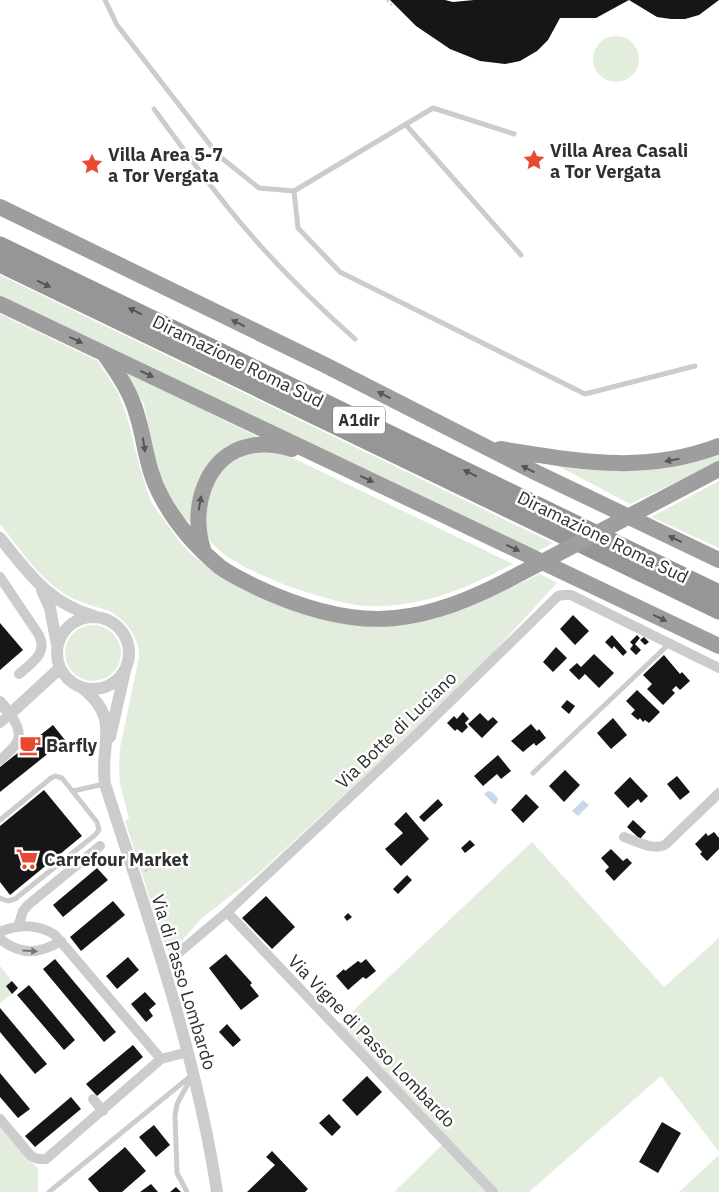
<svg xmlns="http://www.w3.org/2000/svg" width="719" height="1192" viewBox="0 0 719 1192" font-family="'IBM Plex Sans',sans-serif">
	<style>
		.green { fill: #e2eddd }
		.water { fill: #c9d7ed }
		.building { fill: #161616 }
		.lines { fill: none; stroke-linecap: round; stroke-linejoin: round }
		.path { stroke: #ccc; stroke-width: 2; stroke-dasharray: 2.5 2.5; stroke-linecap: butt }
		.service { stroke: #ccc; stroke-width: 5 }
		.minor { stroke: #ccc; stroke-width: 10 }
		.tertiary { stroke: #ccc; stroke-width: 12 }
		.trunk { stroke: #9e9e9e; stroke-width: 16 }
		.motorway { stroke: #969696; stroke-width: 19 }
		.trunk-bridge { stroke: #9e9e9e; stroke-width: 16 }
		.oneway { fill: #535353 }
		.oneway2 { fill: #565656 }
		.oneway3 { fill: #767676 }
		.labels { text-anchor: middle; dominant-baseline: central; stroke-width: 5; stroke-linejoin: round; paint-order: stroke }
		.shield { fill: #fff; stroke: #6d6d6d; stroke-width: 1 }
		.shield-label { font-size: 16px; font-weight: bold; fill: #2f2f2f }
		.poi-label { font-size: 18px; font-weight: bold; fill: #2f2f2f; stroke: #fff; text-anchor: start }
		.street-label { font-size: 18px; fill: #2f2f2f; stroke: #fff }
	</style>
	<rect width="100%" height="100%" fill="#fff"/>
	<path class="green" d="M593 59a23 23 0 1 1 46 0a23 23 0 1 1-46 0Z
		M0 275 553 543 536 552 0 295Z
		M0 314 98 361 118 393 127 416 140 468 151 502 180 542 192 555 211 570 286 604 409 623 438 618 467 608 540 574 557 583 489 657 395 748 259 873 201 919 173 951H168L165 946 125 821 129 819 120 784 119 768 120 748 139 657C140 639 126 619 109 611 102 608 94 607 87 604 74 600 60 592 50 583 31 566 16 544 0 524Z
		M128 372 262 439 196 485 192 509 193 526 179 513 170 499 156 465 144 404 126 373Z
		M251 451 286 455 295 459 513 564C464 589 423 608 366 606 332 604 220 568 207 535 205 528 206 516 205 508 205 505 204 500 205 497 206 494 222 468 225 465 231 459 244 455 251 451Z
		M719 453V462L630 504 558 466Z
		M719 481V548L651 517Z
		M65 653a28 28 0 1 1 56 0a28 28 0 1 1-56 0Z
		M532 842 664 987 719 938V1152L661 1076 529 1192H394L445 1142 336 1027Z
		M0 966 12 981 6 986 12 994 0 1003Z
		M0 1123 38 1169V1192H0Z
		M719 1155V1192H679Z"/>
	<path class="water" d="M488 791 492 792 498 798 496 804H494L484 794Z
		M583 800 589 805 578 816 572 811Z"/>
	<path class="building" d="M390 0H445L453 2 474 0H719L699 15 685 19H671L657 17 629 0 596 18H560L548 40 537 51 520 61 505 64 480 61 450 49 416 26Z
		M573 615 589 631 575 645 560 629Z
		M0 623 23 650 0 670Z
		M612 635 627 652 623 656 614 646 612 649 605 642Z
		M637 635 640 638 635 644 641 650 636 655 630 649 633 645 630 642Z
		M644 637 649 642 645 645 640 640Z
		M556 647 567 658 553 672 543 662Z
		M594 654 614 673 599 688 585 674 579 680 569 670 577 663 581 667Z
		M664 655 680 674 682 672 690 681 680 690 676 686 672 690 675 693 663 705 647 689 652 684 643 675Z
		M637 690 660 712 649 723 645 720 643 722 640 718 638 720 631 714 635 710 626 701Z
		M567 700 575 706 569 714 561 707Z
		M463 712 469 719 465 723 468 727 462 733 457 729 455 731 447 723 454 716 457 719Z
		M480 713 488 721 493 717 498 722 482 738 468 724Z
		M613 718 627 735 611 749 597 733Z
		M531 724 537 731 539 729 546 738 536 746 534 743 523 752 511 741Z
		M53 725 65 740 0 792V767Z
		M498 755 511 771 501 779 497 774 483 786 474 776Z
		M565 770 580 785 564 802 549 786Z
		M677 776 690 792 680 800 667 784Z
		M630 777 648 796 641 803 638 799 628 808 614 793Z
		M44 790 82 836 10 895 0 882V826Z
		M526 794 539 807 523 823 511 810Z
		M438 799 443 805 424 822 419 817Z
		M406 812 429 839 401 866 385 849 403 833 394 824Z
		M633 820 646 832 640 839 627 827Z
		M714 832 719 838V849L707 861 700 854 702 852 695 844 706 833 708 836Z
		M470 840 475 845 465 853 461 848Z
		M611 849 623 861 627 858 632 863 614 881 605 871 609 867 601 858Z
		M97 868 108 880 63 917 53 905Z
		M407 875 412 880 398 894 393 889Z
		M266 896 295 927 272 949 242 918Z
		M113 901 125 915 81 951 70 937Z
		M348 913 352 917 347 921 344 917Z
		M226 954 252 983 250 985 259 996 241 1010 209 968Z
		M128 957 139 970 117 989 106 976Z
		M55 959 116 1032 104 1042 43 969Z
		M366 959 376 971 366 979 363 977 348 990 336 976 344 969 345 971 358 961 361 963Z
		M12 981 18 988 12 994 6 986Z
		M29 985 75 1040 64 1050 17 995Z
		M145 992 156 1004 149 1010 153 1016 146 1022 131 1004Z
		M0 1008 47 1064 35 1074 0 1032Z
		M227 1024 241 1040 233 1047 219 1032Z
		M133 1045 143 1057 97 1096 86 1084Z
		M0 1073 30 1109 18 1118 0 1097Z
		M367 1076 382 1092 357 1116 342 1100Z
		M71 1097 81 1109 35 1147 25 1136Z
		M329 1114 341 1127 332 1136 319 1123Z
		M662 1122 681 1133 658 1173 639 1162Z
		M154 1125 170 1145 156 1157 139 1137Z
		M125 1147 146 1171 122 1192H99L88 1179Z
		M272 1151 308 1189 305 1192H247L275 1165 266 1157Z
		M151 1184 158 1192H140Z
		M176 1187 181 1192H170Z"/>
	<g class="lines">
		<path class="path" d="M387 0 392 5
			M106 615C124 624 137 641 133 661
			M145 871 152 868 157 856"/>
		<path class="service" d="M105 0 117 25 218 155 259 188 294 191 433 108 514 134
			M154 109C179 143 203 177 230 210 267 256 310 299 355 339
			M406 125 521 255
			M294 191 298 228 340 272 585 394 695 366
			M533 773 670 643
			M73 791 104 784
			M0 820 51 778 55 776 62 778 97 822 99 830 95 835 15 899 8 901 0 898
			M49 1192 192 1075
			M187 1192 177 1173 175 1116 177 1104 191 1078"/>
		<path class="minor" d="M0 577 39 635C48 653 32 663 19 674
			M0 723 10 714C26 736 19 744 0 760
			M624 837C636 841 655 852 666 844L719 793
			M227 912 493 1192
			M18 927 23 911 28 905 100 846
			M0 932C18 924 39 924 55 935L161 1059
			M0 939C21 956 39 954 61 941
			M163 966 227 912 417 734 558 596 564 595H571L719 668
			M93 1099 103 1111
			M0 1119 31 1156 38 1159H46L161 1059 188 1052"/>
		<path class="tertiary" d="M0 538C29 573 48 603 94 616
			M42 590 50 608 57 645
			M57 653a36 36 0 1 1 72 0a36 36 0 1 1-72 0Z
			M81 687C123 719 99 743 105 784 148 918 196 1052 217 1192
			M0 702 10 714 60 668
			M110 737 125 671"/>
		<path class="trunk" d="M0 207 325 365 535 472 719 560
			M0 304 719 646
			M105 355C118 374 131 392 137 415 146 444 146 469 162 498 176 524 197 548 220 567 231 575 244 581 256 587 299 607 347 623 395 618 435 614 471 599 506 581
			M500 449C578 461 642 475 719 446
			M203 549C190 511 204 455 250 446 263 443 278 445 292 449"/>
		<path class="motorway" d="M0 246 719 594
			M0 263 719 610"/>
		<path class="trunk-bridge" d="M506 581 719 469"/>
	</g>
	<defs><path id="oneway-solid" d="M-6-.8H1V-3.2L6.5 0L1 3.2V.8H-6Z" transform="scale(1.25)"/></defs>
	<g class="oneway">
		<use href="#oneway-solid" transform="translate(44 284) rotate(26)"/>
		<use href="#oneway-solid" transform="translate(135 311) rotate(-154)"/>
		<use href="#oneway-solid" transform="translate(470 473) rotate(-154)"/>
	</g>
	<g class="oneway2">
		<use href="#oneway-solid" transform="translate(238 323) rotate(-154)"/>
		<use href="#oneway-solid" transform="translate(76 340) rotate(25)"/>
		<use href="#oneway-solid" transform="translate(147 374) rotate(25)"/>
		<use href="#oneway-solid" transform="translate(384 395) rotate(-153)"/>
		<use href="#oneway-solid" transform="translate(144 445) rotate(81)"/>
		<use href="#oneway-solid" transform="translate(672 460) rotate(170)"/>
		<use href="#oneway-solid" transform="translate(528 469) rotate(-153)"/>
		<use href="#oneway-solid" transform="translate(367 479) rotate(25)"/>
		<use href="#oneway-solid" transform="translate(200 503) rotate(-80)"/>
		<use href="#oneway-solid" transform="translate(675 539) rotate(-155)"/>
		<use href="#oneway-solid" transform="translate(513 548) rotate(25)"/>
		<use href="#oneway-solid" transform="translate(660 618) rotate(25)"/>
	</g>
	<use class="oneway3" href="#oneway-solid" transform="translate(30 951) rotate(4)"/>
	<defs>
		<g id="sight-bare" transform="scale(1.725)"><path d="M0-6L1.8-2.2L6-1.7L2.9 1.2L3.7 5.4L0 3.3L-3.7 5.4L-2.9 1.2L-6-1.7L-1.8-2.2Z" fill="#e84930" stroke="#fff" stroke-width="2.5" paint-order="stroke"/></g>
		<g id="cafe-bare" transform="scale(1.725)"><path d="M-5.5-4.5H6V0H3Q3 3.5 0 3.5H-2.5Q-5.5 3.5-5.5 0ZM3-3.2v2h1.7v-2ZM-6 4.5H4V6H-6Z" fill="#e84930" stroke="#fff" stroke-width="2.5" paint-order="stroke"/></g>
		<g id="supermarket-bare" transform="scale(1.725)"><path d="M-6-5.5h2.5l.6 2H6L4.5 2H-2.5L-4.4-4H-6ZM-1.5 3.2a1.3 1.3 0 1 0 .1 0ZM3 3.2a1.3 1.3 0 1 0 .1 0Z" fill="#e84930" stroke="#fff" stroke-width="2.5" paint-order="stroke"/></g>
	</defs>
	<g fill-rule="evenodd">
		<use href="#sight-bare" x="534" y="160"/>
		<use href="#sight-bare" x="92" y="164"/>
		<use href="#cafe-bare" x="30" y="745"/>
		<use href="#supermarket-bare" x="27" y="859"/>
	</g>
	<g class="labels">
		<rect class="shield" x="333" y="406.5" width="52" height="27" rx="4"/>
		<g class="shield-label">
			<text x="359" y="420">A1dir</text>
		</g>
		<g class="poi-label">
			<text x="550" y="150">Villa Area Casali<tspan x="550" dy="21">a Tor Vergata</tspan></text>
			<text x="108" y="154">Villa Area 5-7<tspan x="108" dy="21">a Tor Vergata</tspan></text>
			<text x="46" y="745">Barfly</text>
			<text x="44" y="859">Carrefour Market</text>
		</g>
		<g class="street-label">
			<text transform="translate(238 361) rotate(26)">Diramazione Roma Sud</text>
			<text transform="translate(603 537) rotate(26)">Diramazione Roma Sud</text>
			<text transform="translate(396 730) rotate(-44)">Via Botte di Luciano</text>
			<text transform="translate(184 982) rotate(73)">Via di Passo Lombardo</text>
			<text transform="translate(372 1041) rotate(46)">Via Vigne di Passo Lombardo</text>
		</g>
	</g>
</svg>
